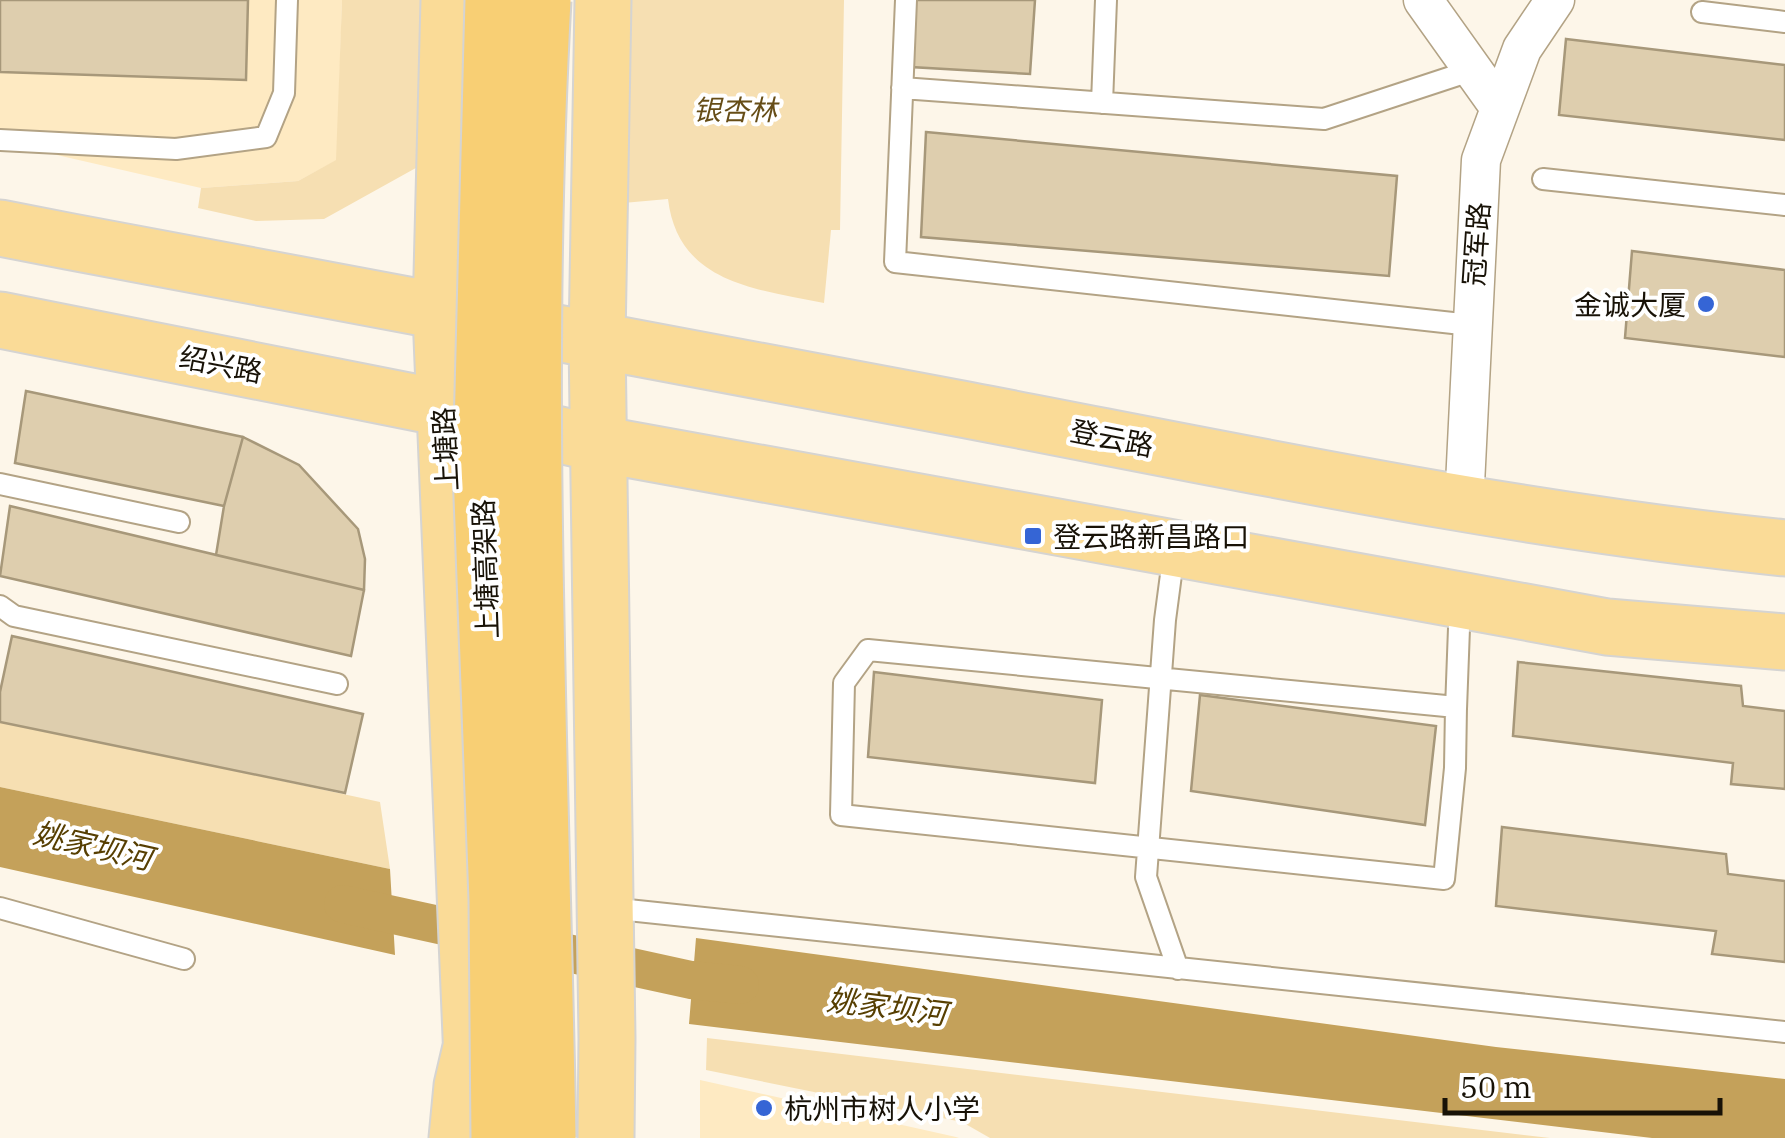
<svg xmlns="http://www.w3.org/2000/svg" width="1785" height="1138" viewBox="0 0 1785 1138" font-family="'IBM Plex Serif','Noto Sans SC',serif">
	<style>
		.built { fill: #feeac2 }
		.green { fill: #f6dfb2 }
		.water { fill: #c4a15a }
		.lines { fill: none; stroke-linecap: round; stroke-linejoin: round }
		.canal { stroke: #c4a15a; stroke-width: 38 }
		.building { fill: #deceae; stroke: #a7987a; stroke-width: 2.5 }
		.service-casing { stroke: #b3a385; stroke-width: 24 }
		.minor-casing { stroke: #b3a385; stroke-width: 41 }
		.primary-casing { stroke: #d5d4d2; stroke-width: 59 }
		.service { stroke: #fff; stroke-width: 20 }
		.minor { stroke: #fff; stroke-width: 38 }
		.primary { stroke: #fadb97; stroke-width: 55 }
		.trunk-bridge-casing { stroke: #d5d4d2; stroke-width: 59; stroke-linecap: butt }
		.trunk-bridge { stroke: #f8cf74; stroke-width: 55 }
		.poi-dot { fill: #3565d5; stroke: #fff; stroke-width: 4 }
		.labels { text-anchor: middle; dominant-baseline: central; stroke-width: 8; stroke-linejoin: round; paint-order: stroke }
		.park-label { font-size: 28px; font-style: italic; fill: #664d17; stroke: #fff }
		.street-label { font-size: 28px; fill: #181207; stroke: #fff }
		.poi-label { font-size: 28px; fill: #181207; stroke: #fff; text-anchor: start }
		.water-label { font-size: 30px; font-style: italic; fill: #573f02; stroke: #fff }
	</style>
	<rect width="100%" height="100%" fill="#fdf6e9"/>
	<path class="built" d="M0 0H342L337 160 298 181 201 188 0 142Z
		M700 1080 956 1137 959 1138H700Z"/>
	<path class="green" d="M342 0H426L423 164 324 219 256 221 198 208 201 188 298 181 336 160Z
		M627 0H844L840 230H831L824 303C755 289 678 283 668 199L623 203Z
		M0 720 380 802 390 869 0 787Z
		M707 1038 1550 1138H990L962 1122 706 1070Z"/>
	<path class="water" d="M0 787 390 869 395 955 0 867Z
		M696 938 1496 1047 1785 1079V1138H1652L689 1024Z"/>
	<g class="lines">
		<path class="canal" d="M343 904 691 980 740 985"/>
	</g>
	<path class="building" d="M0 0H248L246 80 0 72Z
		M914 0H1035L1030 74 911 67Z
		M1566 39 1785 65V140L1559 115Z
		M926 132 1397 176 1389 276 921 237Z
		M1632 251 1785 270V357L1625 338Z
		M26 391 243 437 224 506 15 463Z
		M243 437 299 465 358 529 365 559 364 590 216 555 224 506Z
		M10 506 364 590 351 656 0 576Z
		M12 636 363 714 345 793 0 722V692Z
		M1518 662 1741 686 1743 706 1785 711V789L1731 784 1733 763 1513 736Z
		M874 672 1102 700 1095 783 868 757Z
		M1200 695 1436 726 1425 825 1191 791Z
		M1502 827 1726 854 1728 874 1785 881V962L1712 954 1716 931 1496 906Z"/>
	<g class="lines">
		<g class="service-casing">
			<path id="service" d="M906 0 895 262 1471 325
				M1702 12 1785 22
				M902 88 1324 119 1473 70
				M1102 103 1106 0
				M0 140 176 149 266 137 284 93 287 0
				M1543 179 1785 205
				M0 484 179 522
				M1174 552 1165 620 1146 877 1178 969
				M0 606 14 616 337 684
				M868 650 1456 707 1455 768 1444 879 841 815 844 683Z
				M1456 709 1460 601
				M0 908 184 959
				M609 908 1785 1032"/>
		</g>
		<g class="minor-casing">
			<path id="minor" d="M1423 0 1500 108
				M1464 505 1481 160 1522 49 1555 0"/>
		</g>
		<g class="primary-casing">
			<path id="primary" d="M449 0 441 314 472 1060
				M603 0 597 340 607 1038 606 1138
				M0 228C322 291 645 349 967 410 1239 462 1510 520 1785 548
				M0 320 443 408 599 444 1460 600 1607 627 1785 642
				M457 1138 462 1086 472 1043"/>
		</g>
		<use href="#service" class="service"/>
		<use href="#minor" class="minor"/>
		<use href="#primary" class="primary"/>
		<g class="trunk-bridge-casing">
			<path id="trunk-bridge" d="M493 0 481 470 497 900 499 1138
				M543 0C522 379 541 759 548 1138"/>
		</g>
		<use href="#trunk-bridge" class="trunk-bridge"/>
	</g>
	<g class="poi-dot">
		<circle cx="1706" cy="304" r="10"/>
		<rect x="1023" y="526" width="20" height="20" rx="5"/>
		<circle cx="764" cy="1108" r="10"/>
	</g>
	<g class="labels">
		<g class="park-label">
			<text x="735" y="109">银杏林</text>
		</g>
		<g class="street-label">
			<text transform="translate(1476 244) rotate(-86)">冠军路</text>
			<text transform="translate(221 364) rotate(11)">绍兴路</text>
			<text transform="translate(1112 438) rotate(11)">登云路</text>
			<text transform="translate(445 449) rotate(-93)">上塘路</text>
			<text transform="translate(485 569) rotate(-92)">上塘高架路</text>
		</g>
		<g class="poi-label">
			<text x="1686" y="304" text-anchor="end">金诚大厦</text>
			<text x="1053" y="536">登云路新昌路口</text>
			<text x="784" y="1108">杭州市树人小学</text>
		</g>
		<g class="water-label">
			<text transform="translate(93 845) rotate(13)">姚家坝河</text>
			<text transform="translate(887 1006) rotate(7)">姚家坝河</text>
		</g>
	</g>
	<path d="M1445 1098v15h275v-15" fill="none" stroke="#181207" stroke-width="5"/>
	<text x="1460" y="1098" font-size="30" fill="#181207" stroke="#ffffff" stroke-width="8" paint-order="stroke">50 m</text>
</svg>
